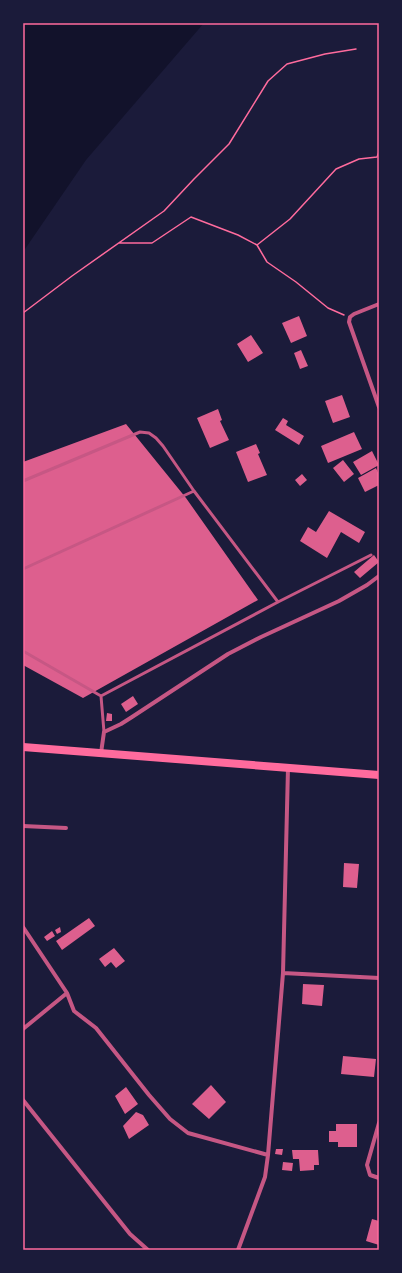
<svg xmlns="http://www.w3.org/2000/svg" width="402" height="1273" viewBox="0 0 402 1273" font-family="'Titillium Web',sans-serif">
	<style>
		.water { fill: #12122b }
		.building { fill: #dd5f8e }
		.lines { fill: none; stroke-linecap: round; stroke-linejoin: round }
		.path { stroke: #ff6b9d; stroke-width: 1.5 }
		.service { stroke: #c65784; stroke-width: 3 }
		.minor { stroke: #c65784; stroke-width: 4 }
		.secondary { stroke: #ff6b9d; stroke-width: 8 }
		.neatline { fill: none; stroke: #ff6b9d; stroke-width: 1.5 }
	</style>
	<rect width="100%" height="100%" fill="#1b1b3a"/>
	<path class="water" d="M23 23H204L86 160 23 252Z"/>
	<path class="building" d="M299 316 307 336 291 343 282 323Z
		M251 335 263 353 248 362 237 344Z
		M301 350 308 366 300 369 294 353Z
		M342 395 350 417 333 423 325 401Z
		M218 409 222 420 220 421 229 440 210 448 197 418Z
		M283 418 288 421 286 425 304 436 299 445 275 430Z
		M126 424 186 498 258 600 83 698 23 665V462Z
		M354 432 362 449 328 463 321 446Z
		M256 444 260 453 258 454 267 475 248 482 236 452Z
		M372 451 379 465 361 475 353 462Z
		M343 460 354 474 344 482 333 468Z
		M376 468 379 475V485L365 492 358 478Z
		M302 474 307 480 300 486 295 480Z
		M329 511 365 532 359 543 341 532 327 558 300 541 308 527 316 532Z
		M374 555 379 562 360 578 354 572Z
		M133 696 138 704 126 712 121 704Z
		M107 713 112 714V721H106Z
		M344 863 359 864 357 888 343 887Z
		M89 918 95 926 62 950 56 941Z
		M60 927 61 932 57 934 55 930Z
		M52 931 55 936 47 941 44 937Z
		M114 948 125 961 116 968 111 962 105 967 99 959Z
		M303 984 324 985 322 1006 302 1004Z
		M343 1056 376 1059 374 1077 341 1074Z
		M211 1085 226 1102 209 1119 192 1104Z
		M126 1087 138 1104 125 1114 115 1096Z
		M136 1112 143 1115 149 1125 129 1139 123 1126Z
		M336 1124H357V1147H338V1142H329V1131H336Z
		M276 1149H283L282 1155 275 1154Z
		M292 1150H318L319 1165H314V1170L300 1171 299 1159H293Z
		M283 1162 293 1163 292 1171 282 1170Z
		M372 1219 379 1221V1245L366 1241Z"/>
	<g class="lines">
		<path class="path" d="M119 243H152L191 217 238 235 257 245 267 262 296 282 328 308 344 315
			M257 245 290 219 336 169 359 159 377 157 379 152
			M23 313 72 276 164 211 194 179 229 144 268 81 287 64 325 54 356 49"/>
		<path class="service" d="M23 481 140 432 149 433 156 438 163 446 194 491 278 602
			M23 569 194 491
			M23 651 101 696 104 732
			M101 696 278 602 371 555"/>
		<path class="minor" d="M379 304 354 314 350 317 349 322 379 407
			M101 753 104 732 121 724 132 717 228 654 261 637 339 601 367 585 379 576
			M23 826 66 828
			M23 927 67 993 74 1011 96 1028 149 1095 170 1119 188 1133 268 1155
			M283 973 379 978
			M23 1029 67 993
			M23 1100 130 1234 148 1250
			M379 1123 367 1165 370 1175 379 1178
			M238 1250 265 1177 268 1155 283 973 288 768"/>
		<path class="secondary" d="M23 747 379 775"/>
	</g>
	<rect width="402" height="1273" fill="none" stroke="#1b1b3a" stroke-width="48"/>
	<rect x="24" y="24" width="354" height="1225" class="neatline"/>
</svg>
